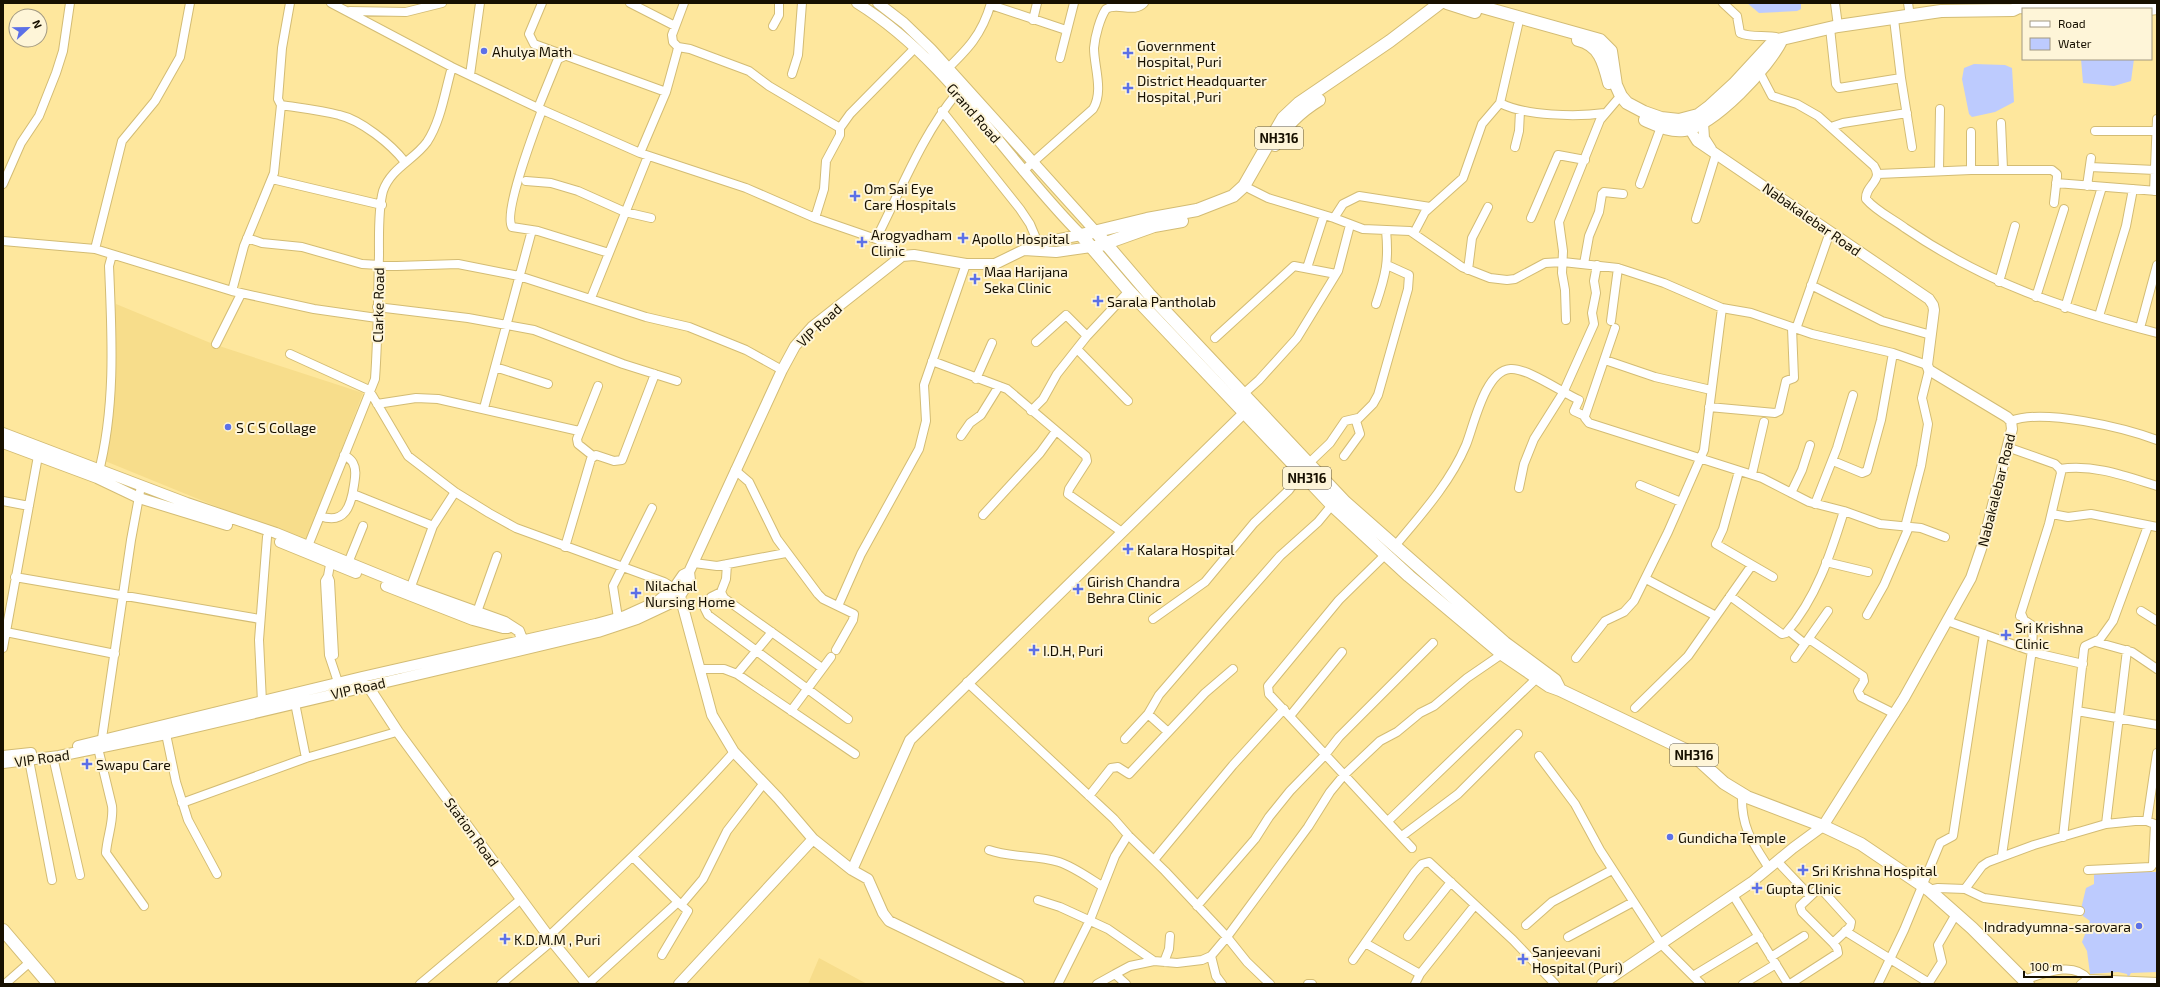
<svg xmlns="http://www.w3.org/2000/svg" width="2160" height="987" viewBox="0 0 2160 987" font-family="'Exo 2',sans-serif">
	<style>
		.built { fill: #f7dd8b }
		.water { fill: #bdcbfe }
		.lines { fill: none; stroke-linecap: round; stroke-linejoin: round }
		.minor-casing { stroke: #d3bc74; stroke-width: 10 }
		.major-casing { stroke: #d3bc74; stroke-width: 12 }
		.highway-casing { stroke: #d3bc74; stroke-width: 14 }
		.minor { stroke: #fff; stroke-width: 8 }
		.major { stroke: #fff; stroke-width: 10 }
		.highway { stroke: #fff; stroke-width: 12 }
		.poi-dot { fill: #5c70e7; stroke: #fef5d8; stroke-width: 1.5 }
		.labels { text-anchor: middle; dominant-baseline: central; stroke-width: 4; stroke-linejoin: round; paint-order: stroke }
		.shield { fill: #fef5d8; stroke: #5c5541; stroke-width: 1 }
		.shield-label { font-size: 13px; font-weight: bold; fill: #171000 }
		.poi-label { font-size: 14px; fill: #171000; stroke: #fef5d8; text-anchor: start }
		.street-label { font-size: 14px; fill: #171000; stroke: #fef5d8 }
	</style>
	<rect width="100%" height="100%" fill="#fee79d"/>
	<path class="built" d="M116 304 213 344 363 393 306 543 105 461Z
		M819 958 867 984H808Z"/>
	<path class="water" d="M1747 3H1801V9L1797 11 1759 13Z
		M2081 59H2134L2131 81 2114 86 2083 83Z
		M1974 64 2005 65 2012 68 2014 102 1995 112 1972 117 1969 114 1962 79 1964 68Z
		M2094 872H2157V972L2131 973 2128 978 2127 974 2118 972 2090 974 2087 951 2082 942 2090 921 2083 916 2081 909 2086 888 2094 884Z"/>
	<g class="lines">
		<g class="minor-casing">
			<path id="minor" d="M331 3 452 67 538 108 640 153 746 188 815 218 876 239 892 247 902 256
				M542 3 529 34 534 44 666 92
				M630 3 675 26
				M1723 3 1737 16 1740 33C1753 39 1770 33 1782 39
				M1835 3 1838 26
				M1908 3 1910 16
				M991 5 1066 30
				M350 11 406 12 442 3
				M1894 19 1901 78 1912 147
				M1033 20 1037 3
				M773 26 779 15V3
				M1830 28 1836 84 1839 88 1901 78
				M678 47 690 49 749 71 769 86 840 128V135L826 161 824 189 815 218
				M1060 58 1074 3
				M944 72C967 50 982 35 991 3
				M1760 73 1772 96 1797 104 1818 116 1874 166C1884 181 1865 185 1866 199 1876 211 1893 219 1905 228 1987 284 2062 308 2157 333
				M792 74 798 55 802 3
				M470 75 480 3
				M1500 103C1525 116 1577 117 1605 113
				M281 105C300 108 320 110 339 115 361 120 391 144 405 162
				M538 108 558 59 565 56
				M542 110C535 129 503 213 512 227L538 231 609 253
				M942 111 1020 209 1030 224 1038 243
				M2001 123 2003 169
				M1831 127 1843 123 1907 113
				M840 128 850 114 915 48
				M2095 131H2157
				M1515 147 1519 131 1520 111
				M640 153 666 92 677 52 678 47 673 42 672 35 684 3
				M2090 167 2155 170
				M1939 170 1940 109
				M1971 170V132
				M1023 171 1093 109C1104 91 1094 67 1094 48 1095 36 1100 18 1106 9 1117 2 1134 14 1144 3
				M1878 174 1971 170H2052L2057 174V177L2054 203
				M272 179 382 205
				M526 181 551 183 578 191 625 212 651 218
				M2056 183 2157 191
				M3 184 21 143 39 116 56 73 63 51 70 3
				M1640 184 1661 127
				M2087 186 2091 158
				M1250 189 1268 198 1334 218 1363 229 1410 231 1462 267 1490 278 1507 280 1515 279 1545 263 1563 262 1618 268 1664 283 1722 308 1751 313 1812 334 1893 353 1927 365
				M2154 191 2157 119
				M1334 218 1343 204 1359 196 1430 207
				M1531 218 1558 155 1585 160
				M1696 219 1716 154
				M1414 233 1425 212 1463 178 1482 124 1500 103 1518 25
				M247 238 262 243 302 247 362 264 397 266 458 264 519 276 646 317 689 327 746 350 782 370
				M876 239C901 190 922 135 957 93
				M3 241 95 249 232 291 314 309 377 318
				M95 249 122 141 155 101 180 57 190 3
				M1584 264 1589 236 1599 212 1602 194 1604 192 1623 194
				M1307 268 1324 215
				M1468 270 1472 238 1488 207
				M1999 282 2015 226
				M1811 285 1882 321 1931 335
				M232 291 244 246 274 173 281 105 278 99 282 48 290 3
				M2036 297 2064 209
				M591 298 648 156
				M1376 304C1386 274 1389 261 1386 230
				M377 307 468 318 534 330 623 364 677 381
				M2065 308 2102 187
				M2099 316 2126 226 2133 189
				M1566 320 1565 290 1562 273 1563 251 1559 222 1600 120 1617 100
				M1611 321 1618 268
				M1615 328 1585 416V418L1589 423 1762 478 1809 502 1844 511 1880 524 1921 528 1945 537
				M2140 328 2157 265
				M1796 329 1830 232
				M1215 338 1294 266 1336 274
				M1036 342 1066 315 1087 336
				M216 344 241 294
				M1077 349 1128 401
				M290 354 369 390 408 456 455 492 489 513 516 528 664 582 674 588
				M1605 360 1655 377 1711 390
				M932 361 1007 389 1086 456 1087 461 1069 489 1068 494 1122 532
				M495 367 548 384
				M976 379 992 343
				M1240 397 1259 380 1297 338 1338 271 1350 225
				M377 404 416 398 438 399 579 431
				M1709 407 1775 413 1779 411 1786 381 1794 378 1792 328
				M484 408 532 230
				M1031 411 1043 399 1057 374 1087 336 1129 291
				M2011 421C2043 408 2125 428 2157 440
				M961 436 970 423 981 415 999 386
				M2007 447 2055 464 2060 469 2061 473 2049 524 2020 616
				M593 456 578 444 577 439 598 386
				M1344 456 1360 434 1356 421 1373 404 1378 395 1408 289 1409 275 1387 265
				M1833 461 1862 473 1867 471 1881 420 1893 353
				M2060 469C2094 464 2125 476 2157 486
				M735 470 749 482 777 539 818 594 823 599 854 614 853 620 836 650
				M1739 471 1723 529 1716 544 1773 577
				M1752 474 1764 422
				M98 475C116 407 112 336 109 266L112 255
				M1640 485 1681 502
				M1519 488 1524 464 1534 439 1563 393 1594 324 1592 313 1596 293 1594 281 1597 265
				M1791 493 1802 470 1810 445
				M353 494 433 526 409 592
				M3 501 29 506
				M1815 504 1837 448 1853 395
				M2052 514 2068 517 2091 514 2157 527
				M983 515 1040 453 1056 431
				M320 516C345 525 351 506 354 485 355 478 357 470 353 463 351 459 347 457 344 455
				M433 526 455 492
				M1905 527 1921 466 1928 424 1922 398 1929 370
				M565 547 591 459 596 455 614 461 622 460 655 374
				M1394 547C1420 516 1450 483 1466 445 1474 425 1485 371 1510 369 1526 367 1563 393 1579 400L1574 411 1585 416
				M306 551 375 379C378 338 378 296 379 255 379 236 378 209 383 191 391 168 414 160 427 142 441 121 445 91 452 67
				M1386 554 1339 600 1268 686 1269 694 1412 848
				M331 559 328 576 325 581 329 655 340 688
				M1826 562 1868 572
				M348 563 363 526
				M694 563 717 566 786 553
				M727 564 726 579 721 592 724 598 822 668
				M328 576 330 581 334 655
				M15 577 260 619
				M1646 579 1716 616
				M721 592 711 597 705 609 708 615 848 719
				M1730 596 1782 634 1786 633C1816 599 1831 553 1844 511
				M838 606 861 554 919 449 926 421 924 385 966 264
				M2141 611 2157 621
				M477 612 497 556
				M1867 615 1884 585 1909 527
				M618 618 613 586 652 508
				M1153 619 1205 582 1254 523 1289 490 1308 464 1330 443 1345 421 1358 418
				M1947 621 2040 654 2083 664
				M1789 631 1805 644
				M6 632 115 654
				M1809 639 1863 676 1864 681 1858 691 1861 697 1895 714
				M2096 642 2132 652 2157 669
				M3 648 38 456
				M1576 658 1605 621 1624 612 1634 601 1668 532 1704 450 1722 308
				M1795 658 1828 611
				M700 669H724L737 674 855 754
				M737 674 772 632
				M967 682 1114 819 1128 835 1165 871 1227 937 1247 962 1270 984
				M262 702 259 640 267 537
				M295 703 306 758
				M1635 708 1688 656 1752 565
				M791 711 831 657
				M2077 711 2157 725
				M1148 714 1168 732
				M1290 716 1342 652
				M166 734 176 782 188 820 217 874
				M1125 739 1148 714 1159 695 1222 622 1280 556 1318 522 1332 505
				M101 745 131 540 141 486
				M98 748 112 806C114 821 107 837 106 853L144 906
				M1539 756 1575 804 1600 850 1661 944 1701 984
				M53 757 80 875
				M29 760 52 880
				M1742 795C1741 827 1752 842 1769 868
				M1089 796 1111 768 1118 767 1129 774 1205 693 1233 669
				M182 803 306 758 393 733
				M1388 821 1537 678
				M2147 821 2157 753
				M2106 824 2127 650
				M1402 836 1458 794 1518 734
				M2063 837 2084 649 2085 646 2100 639 2113 621 2148 526
				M989 850C1011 858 1036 855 1059 862 1074 867 1089 878 1102 886
				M2002 855 2032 650 2033 626 2024 620 2021 613
				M633 857 681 905 703 879 727 831 764 783
				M1154 860 1233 765 1284 709
				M1777 861 1810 896
				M2088 870 2151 867 2153 864 2155 824
				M1965 889 1984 898 2080 911
				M1929 890 1938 888 1965 889 1982 866 1988 862 2034 845 2106 824 2135 821H2147L2157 825
				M1733 895 1788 984
				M1038 900 1060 907 1108 929 1154 961 1177 963 1202 960 1211 956 1227 937 1308 827 1330 792 1344 775 1380 741 1397 732 1420 713 1434 706 1467 678 1502 654
				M1197 906 1255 839 1269 817 1290 791 1325 755 1339 737 1433 643
				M1526 925 1552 902 1612 870
				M1845 931 1929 983
				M549 936C612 876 676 817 734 752
				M1408 936 1451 882
				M1568 937 1633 902
				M1365 943 1420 974 1475 905
				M662 955 688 911 681 905
				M1211 956 1216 976 1222 984
				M1771 957 1804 936
				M1353 960 1414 873 1422 864 1429 862 1513 940 1555 984
				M1164 962 1169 949 1170 936
				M1115 974 1130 966 1154 961
				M1693 976 1759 936
				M2024 980C2043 974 2073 960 2088 979
				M5 984 30 962
				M420 984 521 899
				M501 984 552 941
				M588 984 678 902
				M1058 984 1090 920 1115 856 1128 835
				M1097 984 1115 974 1126 984
				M1308 984H1312
				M1415 984 1420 974
				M1743 984 1776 964
				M1790 984 1838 953 1837 948 1833 943 1802 912 1800 906 1818 889 1823 891 1851 922 1850 927 1833 943
				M1878 984 1904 930 1940 843 1953 836 1984 634
				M1928 984 1942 962 1938 945 1956 914
				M2081 984 2088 979 2157 982"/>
		</g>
		<g class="major-casing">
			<path id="major" d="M857 3C949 60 1005 159 1081 235
				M878 3 904 23 931 49 1096 232
				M1703 123 1704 138 1711 149
				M1024 250 1056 252 1091 247
				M3 433 187 503 276 533 416 590 505 622 519 631 525 647
				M3 443 97 478 139 498 227 525
				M280 542 356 573
				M386 586 473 620 503 628H508
				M680 596 712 715 734 752 778 798 813 839 852 870 868 879 883 913 889 921 1019 984
				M364 680 398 732 552 941 587 984
				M78 746 362 677 596 624 625 616 658 601 674 588 683 575 689 572
				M3 756 31 753
				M3 763 59 756 166 734 598 632 637 619 671 603 680 596 690 580 689 572 782 370 795 346 812 327 902 256 914 255 966 264H995L1038 243 1081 235
				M852 870 910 740 1245 412
				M679 984 813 839
				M1602 984 1752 882 1793 848 1823 826 1904 698 1971 578 1984 540 2012 429 2011 421 2007 417 1929 370 1927 365 1934 310 1933 305 1929 299 1697 141 1686 123"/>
		</g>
		<g class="highway-casing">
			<path id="highway" d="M1440 3 1390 41 1299 103 1283 118 1244 186 1233 196 1197 210 1147 219 1081 235 1129 291 1332 505 1409 576 1502 654 1549 686 1560 690 1690 752 1724 783 1747 797 1823 826 1861 844 1929 890 1972 928 2028 984
				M1447 3 1475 12
				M1468 3 1600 40 1611 51 1616 85 1621 96 1627 103 1644 112 1661 118 1679 120 1698 115 1710 106 1734 84 1770 45 1782 39 1838 26 1941 11 2013 10 2019 7 2083 8 2147 3
				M2149 9 2157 8
				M1578 40C1600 45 1604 63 1609 83
				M1645 120C1657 125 1670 132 1684 130 1714 125 1769 67 1782 39
				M1275 145C1285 126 1301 111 1319 100
				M1096 232 1149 294 1345 502 1505 643 1555 680 1560 690
				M1098 246 1154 226 1182 221
				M3 930 49 984"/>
		</g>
		<use href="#minor" class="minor"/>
		<use href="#major" class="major"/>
		<use href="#highway" class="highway"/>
	</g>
	<g class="poi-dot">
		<circle cx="484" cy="51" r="4"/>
		<path d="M1126 47h4v4h4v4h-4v4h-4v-4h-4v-4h4z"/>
		<path d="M1126 82h4v4h4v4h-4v4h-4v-4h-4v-4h4z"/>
		<path d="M853 190h4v4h4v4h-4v4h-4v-4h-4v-4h4z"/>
		<path d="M961 232h4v4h4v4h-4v4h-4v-4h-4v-4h4z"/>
		<path d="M860 236h4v4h4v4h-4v4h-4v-4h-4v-4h4z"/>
		<path d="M973 273h4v4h4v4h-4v4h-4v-4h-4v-4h4z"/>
		<path d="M1096 295h4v4h4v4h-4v4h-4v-4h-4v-4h4z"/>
		<circle cx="228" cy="427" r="4"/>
		<path d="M1126 543h4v4h4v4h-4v4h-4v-4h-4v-4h4z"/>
		<path d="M1076 583h4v4h4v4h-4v4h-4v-4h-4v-4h4z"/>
		<path d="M634 587h4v4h4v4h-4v4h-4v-4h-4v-4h4z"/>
		<path d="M2004 629h4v4h4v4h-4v4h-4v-4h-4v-4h4z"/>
		<path d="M1032 644h4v4h4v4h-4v4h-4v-4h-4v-4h4z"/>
		<path d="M85 758h4v4h4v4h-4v4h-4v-4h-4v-4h4z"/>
		<circle cx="1670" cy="837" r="4"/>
		<path d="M1801 864h4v4h4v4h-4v4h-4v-4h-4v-4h4z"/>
		<path d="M1755 882h4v4h4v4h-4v4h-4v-4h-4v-4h4z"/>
		<circle cx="2139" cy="926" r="4"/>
		<path d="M503 933h4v4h4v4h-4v4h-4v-4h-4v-4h4z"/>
		<path d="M1521 953h4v4h4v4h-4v4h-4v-4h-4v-4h4z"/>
	</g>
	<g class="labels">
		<g class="shield">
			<rect x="1255" y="127" width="48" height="22" rx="3"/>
			<rect x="1283" y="467" width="48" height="22" rx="3"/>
			<rect x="1670" y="744" width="48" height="22" rx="3"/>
		</g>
		<g class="shield-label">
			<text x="1279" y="138">NH316</text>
			<text x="1307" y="478">NH316</text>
			<text x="1694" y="755">NH316</text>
		</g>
		<g class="poi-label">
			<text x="1137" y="45">Government<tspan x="1137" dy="16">Hospital, Puri</tspan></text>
			<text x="492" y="51">Ahulya Math</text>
			<text x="1137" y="80">District Headquarter<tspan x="1137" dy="16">Hospital ,Puri</tspan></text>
			<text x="864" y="188">Om Sai Eye<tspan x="864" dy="16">Care Hospitals</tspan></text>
			<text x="871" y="234">Arogyadham<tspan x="871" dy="16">Clinic</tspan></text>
			<text x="972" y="238">Apollo Hospital</text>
			<text x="984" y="271">Maa Harijana<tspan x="984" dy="16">Seka Clinic</tspan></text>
			<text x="1107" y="301">Sarala Pantholab</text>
			<text x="236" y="427">S C S Collage</text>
			<text x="1137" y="549">Kalara Hospital</text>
			<text x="1087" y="581">Girish Chandra<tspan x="1087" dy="16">Behra Clinic</tspan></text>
			<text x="645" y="585">Nilachal<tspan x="645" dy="16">Nursing Home</tspan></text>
			<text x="2015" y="627">Sri Krishna<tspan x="2015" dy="16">Clinic</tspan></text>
			<text x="1043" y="650">I.D.H, Puri</text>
			<text x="96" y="764">Swapu Care</text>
			<text x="1678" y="837">Gundicha Temple</text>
			<text x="1812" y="870">Sri Krishna Hospital</text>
			<text x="1766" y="888">Gupta Clinic</text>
			<text x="2131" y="926" text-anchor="end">Indradyumna-sarovara</text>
			<text x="514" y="939">K.D.M.M , Puri</text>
			<text x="1532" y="951">Sanjeevani<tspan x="1532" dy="16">Hospital (Puri)</tspan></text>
		</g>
		<g class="street-label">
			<text transform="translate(974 113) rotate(49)">Grand Road</text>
			<text transform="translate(1812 219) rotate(35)">Nabakalebar Road</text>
			<text transform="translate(378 305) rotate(-89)">Clarke Road</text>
			<text transform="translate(819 325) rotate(-43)">VIP Road</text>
			<text transform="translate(1996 490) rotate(-76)">Nabakalebar Road</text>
			<text transform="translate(358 688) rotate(-13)">VIP Road</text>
			<text transform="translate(42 758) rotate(-8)">VIP Road</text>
			<text transform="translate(472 832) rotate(54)">Station Road</text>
		</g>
	</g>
	<rect width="2160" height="987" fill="none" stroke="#171000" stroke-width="8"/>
	<rect x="2022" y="8" width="130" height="52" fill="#fef5d8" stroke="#a29982"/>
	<rect x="2030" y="21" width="20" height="6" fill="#ffffff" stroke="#a29982"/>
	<text x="2058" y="28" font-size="12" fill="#171000">Road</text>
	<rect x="2030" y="38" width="20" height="12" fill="#bdcbfe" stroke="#a29982"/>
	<text x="2058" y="48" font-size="12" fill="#171000">Water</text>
	<g transform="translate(28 28) rotate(68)"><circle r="19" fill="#fef5d8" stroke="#a29982"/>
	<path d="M0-3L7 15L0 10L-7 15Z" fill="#5c70e7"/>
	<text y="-6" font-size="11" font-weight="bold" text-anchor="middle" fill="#171000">N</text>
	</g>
	<path d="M2024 971v6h88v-6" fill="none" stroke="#171000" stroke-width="2"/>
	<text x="2030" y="971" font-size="12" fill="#171000" stroke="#fef5d8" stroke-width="3" paint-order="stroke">100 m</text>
</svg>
